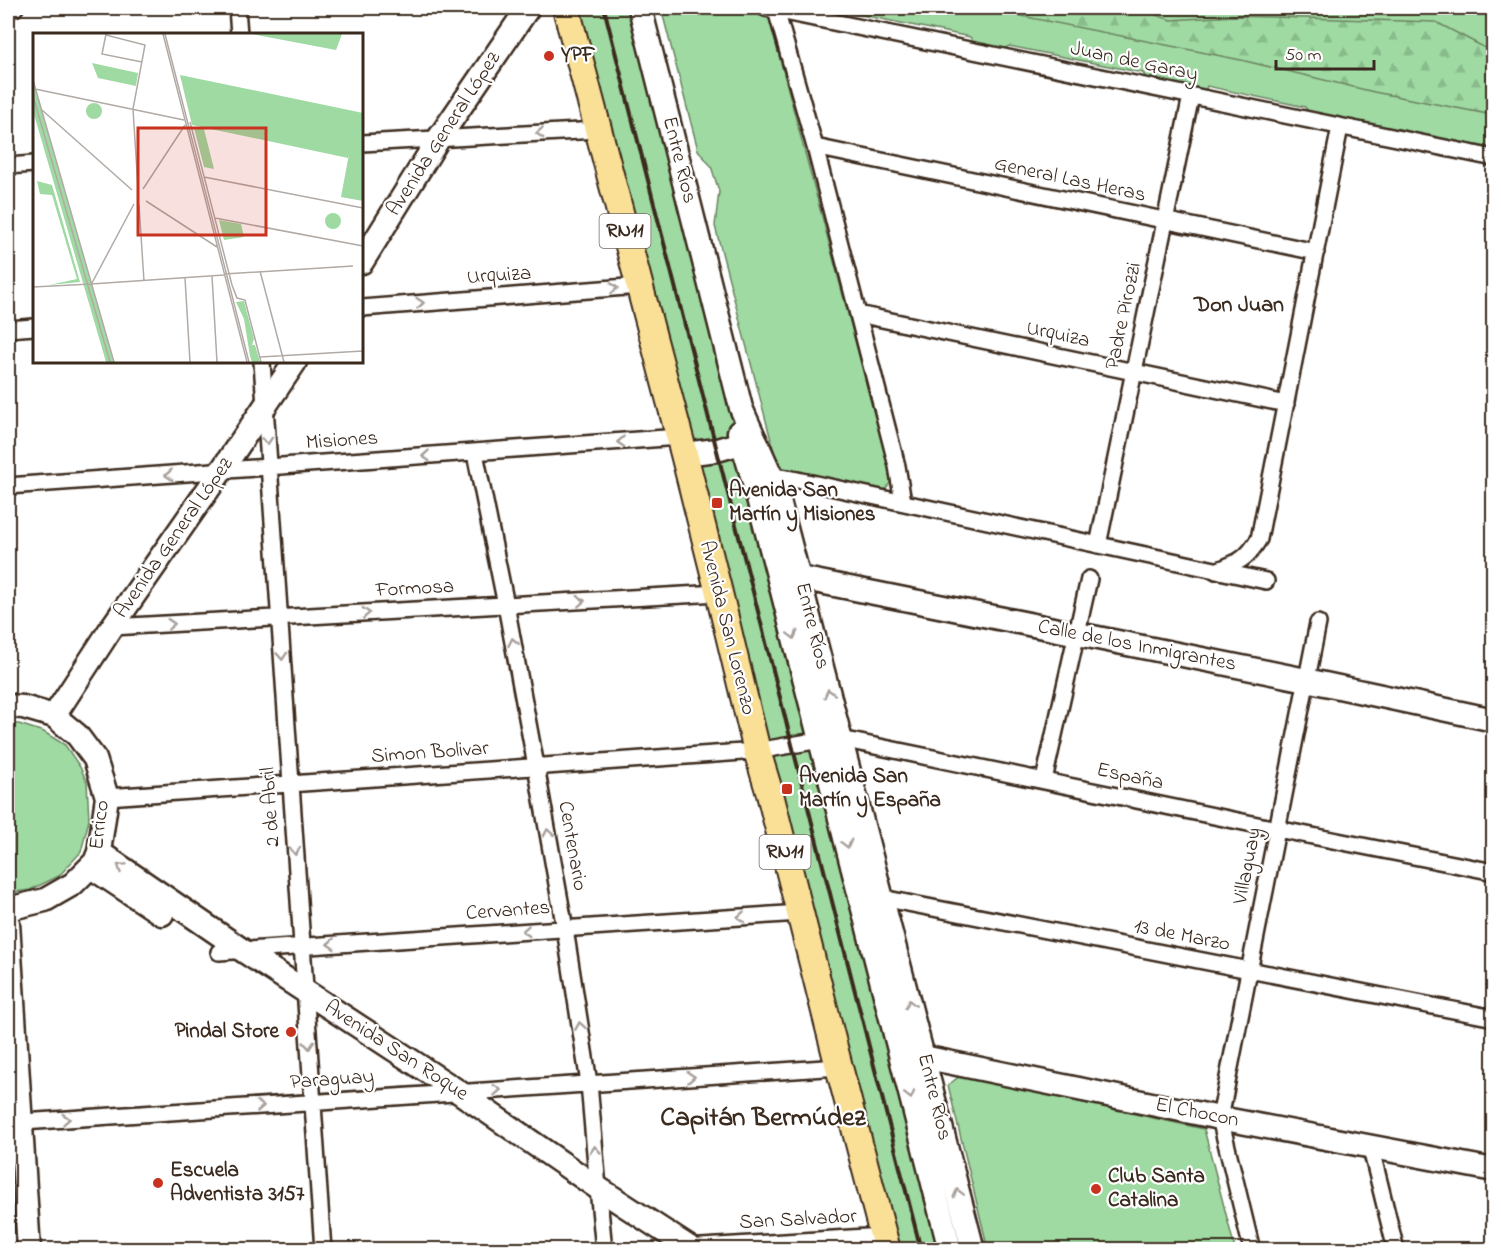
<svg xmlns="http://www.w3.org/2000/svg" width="1501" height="1257" viewBox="0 0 1501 1257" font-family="'Indie Flower',sans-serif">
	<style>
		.green { fill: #9edaa2; stroke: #6c8260; stroke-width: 1.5 }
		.forest { fill: url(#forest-firs); stroke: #6c8260; stroke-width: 1.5 }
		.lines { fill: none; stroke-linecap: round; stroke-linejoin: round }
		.street-casing { stroke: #3b2a1e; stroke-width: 20 }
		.secondary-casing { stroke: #3b2a1e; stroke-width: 27 }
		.primary-casing { stroke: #3b2a1e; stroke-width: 30 }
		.street { stroke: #fff; stroke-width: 15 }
		.secondary { stroke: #fff; stroke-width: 22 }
		.primary { stroke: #fadf96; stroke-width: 26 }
		.rail { stroke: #3b2a1e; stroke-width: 4 }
		.oneway { stroke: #a79f9a }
		.poi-dot { fill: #c8321e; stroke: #fff; stroke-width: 2 }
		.labels { text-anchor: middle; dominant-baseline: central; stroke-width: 4.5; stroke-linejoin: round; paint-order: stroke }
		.shield { fill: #fff; stroke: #766a62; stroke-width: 1.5 }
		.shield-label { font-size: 20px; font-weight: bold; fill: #3b2a1e }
		.poi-label { font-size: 21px; font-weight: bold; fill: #3b2a1e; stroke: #fff; text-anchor: start }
		.street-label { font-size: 21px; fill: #3b2a1e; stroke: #fff }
		.neighbourhood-label { font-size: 22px; font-weight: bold; fill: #3b2a1e; stroke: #fff }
		.district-label { font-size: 27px; font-weight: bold; fill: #3b2a1e; stroke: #fff }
		.inset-road { fill: none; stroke: #b1aaa5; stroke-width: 1.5 }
		.view { fill: #c8321e; fill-opacity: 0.15; stroke: #c8321e; stroke-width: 3 }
		.inset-edge { fill: none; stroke: #3b2a1e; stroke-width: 3 }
	</style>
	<defs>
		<pattern id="forest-firs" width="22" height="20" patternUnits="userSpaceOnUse" patternTransform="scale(1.5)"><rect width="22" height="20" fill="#9edaa2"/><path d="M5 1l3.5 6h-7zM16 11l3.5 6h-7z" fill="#89bb8b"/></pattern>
	</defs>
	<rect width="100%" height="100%" fill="#fff"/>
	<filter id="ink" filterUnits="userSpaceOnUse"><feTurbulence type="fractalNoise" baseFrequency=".0167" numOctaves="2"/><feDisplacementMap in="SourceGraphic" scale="12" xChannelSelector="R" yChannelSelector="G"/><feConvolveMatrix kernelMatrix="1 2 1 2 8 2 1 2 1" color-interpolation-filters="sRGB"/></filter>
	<g filter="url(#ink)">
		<path class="green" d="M566 8H629L950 1249H887Z
			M661 8H737L768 14 888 464 890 483 886 489 878 493 789 475 781 468 776 459 715 226 719 191 711 166 698 150Z
			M793 8H1493V152L1310 114 1305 107 1207 86 1205 92 1147 80 1143 73 1009 46 1003 50 974 44 970 37 827 8 819 13Z
			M8 724H19L44 732 65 745 80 767 87 782 89 820 81 852 59 876 30 890 8 893Z
			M960 1076 1204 1129 1235 1249H988L948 1085Z"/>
		<path class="forest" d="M982 8H1136L1171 20 1234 16 1436 22 1493 52V115L1374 92 1241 60Z"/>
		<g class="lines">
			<g class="street-casing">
				<path id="street" d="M8 8H15
					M237 8 239 34
					M765 8 1494 158
					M776 10 815 147 897 466 903 502
					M362 143 598 130
					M815 147 1316 252
					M8 166 34 164
					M362 308 639 286
					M858 314 1286 404
					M8 329 34 327
					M262 362 323 1250
					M475 453 506 605 536 766 565 929 589 1083 598 1188 604 1250
					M764 477 772 476 793 479 1266 581
					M8 486 679 437
					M1098 545 1191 96
					M1216 571C1239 562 1246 560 1259 539L1340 127
					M112 627 719 593
					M1044 780 1089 579
					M107 797 757 751 820 740 841 739 1277 829 1494 872
					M876 900 882 898 1494 1018
					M219 952 800 913
					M8 1123 839 1067
					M1370 1145 1396 1250
					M685 1248 883 1236
					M1252 1250 1220 1118 1318 623"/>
			</g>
			<g class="secondary-casing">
				<path id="secondary" d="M640 8 741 408 774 482 973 1250
					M362 262 439 138 528 8
					M739 432 753 479 779 579 950 1250
					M684 454 717 450 755 439
					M786 578H800L1306 680 1494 720
					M8 706 23 707 54 716 77 735 95 759 107 797 99 852 95 862 73 884 45 900 8 909
					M54 716 112 627 221 471 295 362
					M99 852 242 950 459 1092 598 1188 693 1250
					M91 867 162 914
					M8 923 29 1250
					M912 1059 923 1057 1220 1118 1494 1170"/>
			</g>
			<g class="primary-casing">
				<path id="primary" d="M566 8 684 454 719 593 757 751 770 794 839 1067 887 1250"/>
			</g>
			<use href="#street" class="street"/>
			<use href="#secondary" class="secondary"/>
			<use href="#primary" class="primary"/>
			<path class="rail" d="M604 8 921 1250"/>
		</g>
		<defs><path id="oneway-chevron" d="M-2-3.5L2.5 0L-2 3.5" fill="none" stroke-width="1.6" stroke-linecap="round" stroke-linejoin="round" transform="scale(1.5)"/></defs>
		<g class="oneway">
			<use href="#oneway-chevron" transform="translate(540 133) rotate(177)"/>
			<use href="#oneway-chevron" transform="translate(614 288) rotate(-4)"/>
			<use href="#oneway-chevron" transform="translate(420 303) rotate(-4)"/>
			<use href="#oneway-chevron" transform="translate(267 441) rotate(86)"/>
			<use href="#oneway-chevron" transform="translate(621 442) rotate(176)"/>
			<use href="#oneway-chevron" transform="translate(426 456) rotate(176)"/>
			<use href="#oneway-chevron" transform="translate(169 475) rotate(176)"/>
			<use href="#oneway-chevron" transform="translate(581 601) rotate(-3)"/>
			<use href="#oneway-chevron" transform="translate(366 613) rotate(-3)"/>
			<use href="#oneway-chevron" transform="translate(171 624) rotate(-3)"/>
			<use href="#oneway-chevron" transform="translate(793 635) rotate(76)"/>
			<use href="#oneway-chevron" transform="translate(513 642) rotate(-101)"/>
			<use href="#oneway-chevron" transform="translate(282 656) rotate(86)"/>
			<use href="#oneway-chevron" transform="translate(829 693) rotate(-104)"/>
			<use href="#oneway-chevron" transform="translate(548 833) rotate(-100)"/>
			<use href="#oneway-chevron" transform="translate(847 844) rotate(76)"/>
			<use href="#oneway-chevron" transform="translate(295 851) rotate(86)"/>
			<use href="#oneway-chevron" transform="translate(121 867) rotate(-146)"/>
			<use href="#oneway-chevron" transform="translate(741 917) rotate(176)"/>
			<use href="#oneway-chevron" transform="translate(526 931) rotate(176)"/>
			<use href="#oneway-chevron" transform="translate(331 944) rotate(176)"/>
			<use href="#oneway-chevron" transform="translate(910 1004) rotate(-104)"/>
			<use href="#oneway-chevron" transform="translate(580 1026) rotate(-99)"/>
			<use href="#oneway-chevron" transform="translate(309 1045) rotate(86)"/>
			<use href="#oneway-chevron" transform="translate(691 1077) rotate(-4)"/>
			<use href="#oneway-chevron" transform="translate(497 1090) rotate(-4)"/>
			<use href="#oneway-chevron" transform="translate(910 1095) rotate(76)"/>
			<use href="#oneway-chevron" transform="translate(260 1106) rotate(-4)"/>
			<use href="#oneway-chevron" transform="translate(66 1119) rotate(-4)"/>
			<use href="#oneway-chevron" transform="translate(595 1150) rotate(-94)"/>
			<use href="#oneway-chevron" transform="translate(958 1193) rotate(-104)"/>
		</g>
	</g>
	<g class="poi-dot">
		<circle cx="549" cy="56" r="6"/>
		<rect x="711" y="497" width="12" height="12" rx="3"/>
		<rect x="781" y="783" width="12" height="12" rx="3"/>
		<circle cx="291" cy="1032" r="6"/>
		<circle cx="158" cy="1183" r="6"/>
		<circle cx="1096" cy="1189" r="6"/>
	</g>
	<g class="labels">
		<g class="shield">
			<rect x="599.5" y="214" width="51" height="34" rx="4.5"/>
			<rect x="759.5" y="835" width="51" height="34" rx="4.5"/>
		</g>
		<g class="shield-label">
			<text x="625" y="231">RN11</text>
			<text x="785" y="852">RN11</text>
		</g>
		<g class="poi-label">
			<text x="561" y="56">YPF</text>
			<text x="729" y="491">Avenida San<tspan x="729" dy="24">Martín y Misiones</tspan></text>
			<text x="799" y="777">Avenida San<tspan x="799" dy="24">Martín y España</tspan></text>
			<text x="279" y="1032" text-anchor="end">Pindal Store</text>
			<text x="170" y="1171">Escuela<tspan x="170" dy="24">Adventista 3157</tspan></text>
			<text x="1108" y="1177">Club Santa<tspan x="1108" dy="24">Catalina</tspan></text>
		</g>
		<g class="street-label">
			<text transform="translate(1134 62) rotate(12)">Juan de Garay</text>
			<text transform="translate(444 134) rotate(-57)">Avenida General López</text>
			<text transform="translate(679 160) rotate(76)">Entre Ríos</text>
			<text transform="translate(1070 180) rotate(12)">General Las Heras</text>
			<text transform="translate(499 276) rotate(-4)">Urquiza</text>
			<text transform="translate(1124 316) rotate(-78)">Padre Pirozzi</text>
			<text transform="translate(1058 335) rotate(12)">Urquiza</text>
			<text transform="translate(342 441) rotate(-4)">Misiones</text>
			<text transform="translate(174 538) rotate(-55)">Avenida General López</text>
			<text transform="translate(415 589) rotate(-3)">Formosa</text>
			<text transform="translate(812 626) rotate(76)">Entre Ríos</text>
			<text transform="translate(727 628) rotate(76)">Avenida San Lorenzo</text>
			<text transform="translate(1137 646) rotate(11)">Calle de los Inmigrantes</text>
			<text transform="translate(430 753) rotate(-4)">Simon Bolivar</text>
			<text transform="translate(1130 777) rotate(12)">España</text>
			<text transform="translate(271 807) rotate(-94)">2 de Abril</text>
			<text transform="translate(100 825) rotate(-83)">Errico</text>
			<text transform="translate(572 846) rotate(80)">Centenario</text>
			<text transform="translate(1248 866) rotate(-79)">Villaguay</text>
			<text transform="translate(508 911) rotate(-4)">Cervantes</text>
			<text transform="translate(1182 936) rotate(11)">13 de Marzo</text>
			<text transform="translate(396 1051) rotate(33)">Avenida San Roque</text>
			<text transform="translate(332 1080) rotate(-4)">Paraguay</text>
			<text transform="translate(934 1097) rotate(76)">Entre Ríos</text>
			<text transform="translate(1197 1113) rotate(11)">El Chocon</text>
			<text transform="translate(798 1220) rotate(-3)">San Salvador</text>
		</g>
		<g class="neighbourhood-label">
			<text x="1239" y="306">Don Juan</text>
		</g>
		<g class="district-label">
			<text x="763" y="1118">Capitán Bermúdez</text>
		</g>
	</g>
	<g transform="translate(33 33)">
		<rect width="330" height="330" fill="#fff"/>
		<path d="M219 1H309L303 17ZM59 30 105 40 103 53 65 45ZM147 42 330 80V168L308 164 316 121 315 125 159 92ZM0 47 81 329H73L0 78ZM53 78a8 8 0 1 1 16 0a8 8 0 1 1-16 0ZM161 95 171 96 181 136 171 134ZM4 148 19 152 47 249 16 252 44 246 19 162 7 161ZM292 188a8 8 0 1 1 16 0a8 8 0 1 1-16 0ZM186 187 208 191 211 204 191 207ZM211 268 221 306 219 312H222L227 329H219L217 323 211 286 203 269Z" fill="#9edaa2"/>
		<path d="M159 86 205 96 227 97 330 121V125Z" fill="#9edaa2"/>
		<path class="inset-road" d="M73 1 69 21 109 29M130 1 214 329M132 1 216 329M73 2 112 12 100 76 105 155M0 47 81 329M2 56 151 87M0 63 77 329M9 77 99 157M157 89 199 252 204 265 212 267 228 329M171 144 330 175M110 156 152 92M113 168 184 214M106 172 111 248M182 185 330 213M227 238 251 329M191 241 320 233M179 243 184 329M152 245 157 329M59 250 101 171M58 251 191 242M0 254 58 251M227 324 330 318"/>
		<path class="view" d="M105 95H233V202H105Z"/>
		<rect width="330" height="330" class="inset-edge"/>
	</g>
	<rect width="1501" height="1257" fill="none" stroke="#fff" stroke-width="30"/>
	<rect x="15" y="15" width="1471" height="1227" fill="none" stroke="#3b2a1e" stroke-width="2" filter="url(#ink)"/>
	<path d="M1276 60v9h98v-9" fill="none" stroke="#3b2a1e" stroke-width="3"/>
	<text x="1285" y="60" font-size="18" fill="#3b2a1e" stroke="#ffffff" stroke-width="4.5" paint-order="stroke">50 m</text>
</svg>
